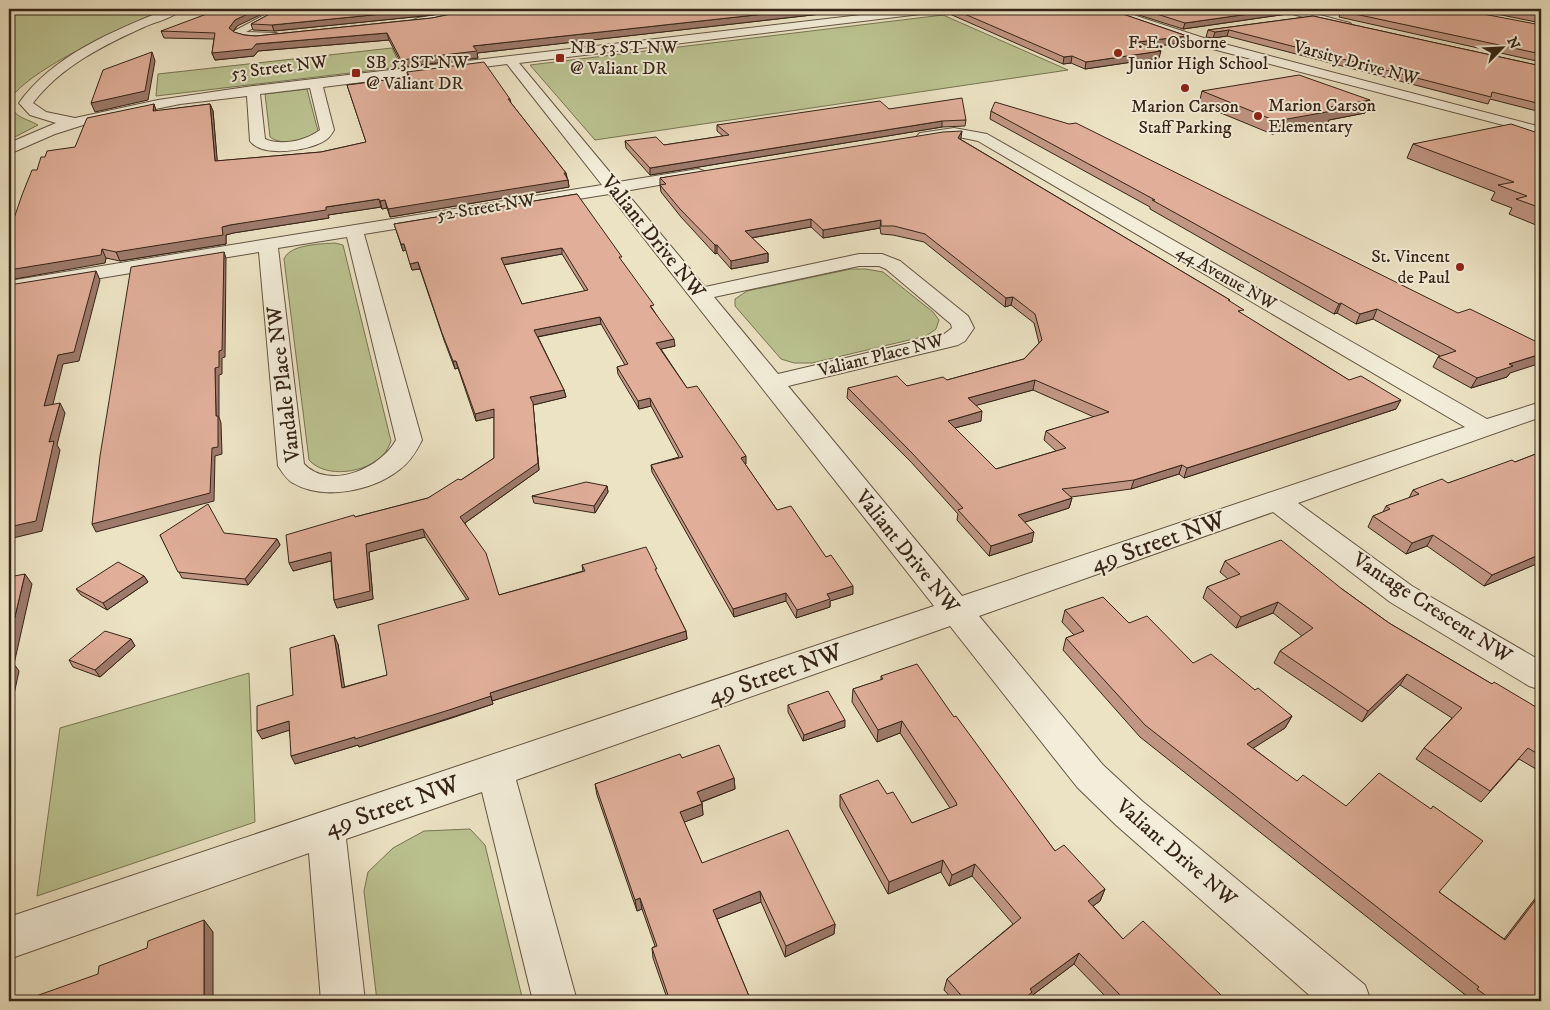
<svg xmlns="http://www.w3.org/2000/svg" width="1550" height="1010" viewBox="0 0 1550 1010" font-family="'IM FELL DW Pica',serif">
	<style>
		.green { fill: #bbc391; stroke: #787454 }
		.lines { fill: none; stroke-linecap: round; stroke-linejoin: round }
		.minor-casing { stroke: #645443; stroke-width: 2 }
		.minor { fill: #f3edd9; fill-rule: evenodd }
		.wall { fill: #c19684; stroke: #362418; fill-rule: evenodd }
		.shaded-wall { fill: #9d7a6b; stroke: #362418 }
		.building { fill: #e0ae99; stroke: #362418; fill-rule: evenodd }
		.poi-dot { fill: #8f2418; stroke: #f3edd9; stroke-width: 2 }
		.labels { text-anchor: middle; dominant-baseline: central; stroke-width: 4; stroke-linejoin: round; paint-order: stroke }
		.far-poi-label { font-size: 18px; fill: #362418; stroke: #f3edd9; text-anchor: start }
		.far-street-label { font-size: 18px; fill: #362418; stroke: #f3edd9 }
		.street-label { font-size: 21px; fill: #362418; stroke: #f3edd9 }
		.near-street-label { font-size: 25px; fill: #362418; stroke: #f3edd9 }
	</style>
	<rect width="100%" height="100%" fill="#ece3c4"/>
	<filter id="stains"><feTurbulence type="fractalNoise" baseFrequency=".004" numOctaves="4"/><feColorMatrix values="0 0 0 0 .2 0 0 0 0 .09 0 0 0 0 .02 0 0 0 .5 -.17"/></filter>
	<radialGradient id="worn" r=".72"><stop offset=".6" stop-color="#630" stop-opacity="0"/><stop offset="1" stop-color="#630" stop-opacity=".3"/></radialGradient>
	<path class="green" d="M9 9H164C129 25 27 69 9 101 13 118 26 118 38 125L9 140Z
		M943 15 1068 70 595 140 530 65Z
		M392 48 401 67 156 96 158 74Z
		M307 89 318 131C310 143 281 146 270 137L265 94Z
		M335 243 343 245 391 441C389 446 387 451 383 455 366 473 326 479 309 460L284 259C290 244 321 244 335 243Z
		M851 269H866L883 272 933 312 939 320 936 329 926 336 812 363H794L781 359 735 306V299L747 291Z
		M249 673 255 822 37 896 60 728Z
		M470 829 485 845 523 1001H377L364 891 368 872 393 848 424 831Z"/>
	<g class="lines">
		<g class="minor-casing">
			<path id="minor" d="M168 9H182C174 18 155 22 144 27 104 45 60 67 33 103L46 112 75 118 158 100 253 86 912 9H942L937 12 519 63 618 182 698 169 704 171 706 174 704 177 625 191 705 287 859 254H882L900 261 968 316 974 328 965 341 958 345 788 386 962 596 1465 427 978 141 954 136 925 141 920 139 917 136 920 133 954 128 987 134 1487 419 1541 402V417L1298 503 1412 586 1541 661V690L1529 686 1390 602 1273 512 979 616 1103 765 1142 801 1365 985 1371 1001H1316L1116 825 1077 787 950 626 516 780 577 1001H533L482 792 346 839 365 1001H321L309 853 9 959V917L934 606 609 194 364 234 422 440C416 452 410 462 399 470 372 491 323 501 293 483 287 480 282 472 278 466L259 252 9 293V281L602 185 507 64 323 87 334 130C332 133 330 137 327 139 312 151 262 158 250 141L247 96 180 104 96 121 55 134 9 154V143L56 123 30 115 19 103C53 55 115 30 168 9ZM310 88 320 130 317 132C303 141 281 146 265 139L260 94ZM347 237 396 440C381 468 330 491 304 464L278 248ZM859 266H879L886 269 951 324 952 328 943 335 778 374 714 297Z
				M276 9H289L246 32 276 33 282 36 280 38C266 42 250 41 236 37L232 32Z
				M450 9H460L457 17C446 21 422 30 412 21L418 18 448 13Z
				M1100 9H1115L1213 41 1541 127V135L1205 47 1101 11Z
				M1280 9H1297L1350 23 1352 25 1346 28 1281 11Z"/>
		</g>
		<use href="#minor" class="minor"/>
	</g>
	<path class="wall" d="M279 9H449L447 11 433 15 274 31 253 30 251 24Z
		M458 9H865L477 53 478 58 403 67 389 40 258 51 254 56 215 60 212 53 214 39 164 38 161 31 237 26 233 32 244 35 256 36 432 18 456 13Z
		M942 9H1108L1187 36 1186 42 1151 47 1159 58 1085 69 1071 63 1063 64 943 11Z
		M1120 9H1288L1287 14 1183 29Z
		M1303 9H1331L1312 11Z
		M1472 9H1541V23Z
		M1341 11 1541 25V62L1339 17Z
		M1313 16 1541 66V112L1490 99 1488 104 1227 36 1213 38 1206 37 1208 30Z
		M407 72 510 99 511 103 566 173 567 177 568 180 569 187 390 217 387 208 382 209 381 207 328 215 329 218 233 233 226 235V244L120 261 106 258 105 263 37 170 154 104 156 111 210 104 213 111 217 161 321 152 366 142 347 85 408 78Z
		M1202 91 1365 113 1329 120 1327 124 1272 134 1199 104Z
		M889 109 966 120 965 126 942 127 650 175 626 148 625 141 664 145 723 136 717 131V125Z
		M991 111 1510 373 1507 377 1471 388 1433 367 1438 357 1440 356 1373 319 1356 324 1337 313 1334 314 1150 209V207L990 119Z
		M1541 134V227L1509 214 1512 208 1491 200 1495 192 1407 158 1413 144Z
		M961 138 960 139 1230 300 1229 301 1242 314 1396 409 1184 478 1179 474 1131 489 1071 497 1072 498 1069 508 1025 522 1032 542 989 556 957 520 958 514 911 462 847 398 848 388 907 386 947 380 1024 359 1039 343 1034 323 1011 305 1005 307 924 242 893 235 881 234 880 228 823 238 811 227 752 238 768 253V262L731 269 717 253 715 254 681 217 661 192 660 185V178ZM1033 390 1094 417 1046 431 1044 440 1056 451 996 469 955 428 981 421 976 405Z
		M577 194 654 311 675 346 661 349 687 388 746 464H745L777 510 826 557 853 594 830 601V607L796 618 786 601 734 617 652 472 651 465 679 457 651 406 639 409 618 374 617 367 625 365 601 324 538 337 564 390 566 397 533 405 539 470 465 523 499 595 583 571 582 565 658 575 686 631 687 639 523 691 492 701 493 704 452 718 359 747 358 745 295 764 289 730 262 739 293 695 338 644 344 687 387 675 467 600 425 537 369 552 373 599 337 608 334 600 331 561 293 571 355 517 428 498 461 480 494 458V417L476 421 458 368 455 369 444 340 420 269 412 270 406 250 403 251 394 224ZM562 254 585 291 522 304 504 265Z
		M1541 452V562L1484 586 1427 546 1406 554 1368 527 1373 516 1383 512 1386 506 1409 498 1413 490 1448 483 1515 462Z
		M607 486 608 492 595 513 534 503 532 496Z
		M160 535 277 539 280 545 248 585 182 578Z
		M1225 561 1342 589 1389 623 1492 684 1541 710V772L1519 759 1481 802 1416 759 1424 748 1452 718 1400 685 1362 722 1274 663 1280 651 1302 636 1273 613 1236 628 1203 598 1207 587 1228 579 1220 572Z
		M144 576 148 582 107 610 81 595 76 589Z
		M1065 610 1129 623 1193 663 1255 690 1292 716 1285 728 1253 748 1439 892 1504 939 1537 896 1541 891V1001H1468L1466 1000 1468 997 1140 737 1063 650 1066 638 1074 635 1062 622Z
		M131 639 135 646 100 677 73 667 69 660Z
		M881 676 954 717 1055 851 1105 889 1100 901 1093 906 1123 939 1217 1001H1110L1074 964 1030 997 1029 1001H954L944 990 947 979 1013 924 972 876 949 886 941 872 888 894 840 807V795L887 794 912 823 950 808 900 733 877 742 852 702 853 689 881 680Z
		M788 705 845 727 803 741 788 712Z
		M682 758 734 778 735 789 702 802 703 815 684 822 702 863 835 924 834 934 785 957 761 902 717 919 751 1001H668L653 958 652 948 655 946 642 909 637 911 597 795 595 784Z"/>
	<path class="shaded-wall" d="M258 9H273L237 26 231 34 229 28 235 20Z
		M432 9H449L447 11 433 15 274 31 272 25Z
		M810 9H865L477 53 478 58 403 67 401 60 473 46Z
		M1284 9H1288L1287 14 1183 29 1185 23Z
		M1313 9H1331L1312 11Z
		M1229 30 1227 36 1213 38 1215 32Z
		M387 33 389 40 258 51 254 56 215 60 212 53 256 44Z
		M1187 36 1186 42 1137 49 1138 42Z
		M1161 51 1159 58 1085 69 1086 62Z
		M152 52 155 61 148 100 95 112 91 103Z
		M1072 56 1071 63 1063 64 1064 57Z
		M1370 100 1365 113 1329 120 1327 124 1272 134 1276 121 1325 108Z
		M154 104 156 111H153Z
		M210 104 213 111 218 169 215 161Z
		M942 121V127L650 175V168Z
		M962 131 961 138 957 145 958 138Z
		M564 173H566L567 180H568L569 187 390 217 388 209Z
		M379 199 381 207 328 215 329 218 233 233 226 235V244L120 261 116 252 230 225 326 207Z
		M385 200 387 208 382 209 380 201Z
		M811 219V227L745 239V231Z
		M881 220 880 228 823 238V230Z
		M401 244H404L406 250 403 251Z
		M715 245H717V253L715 254Z
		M562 248V254L502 265 501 258Z
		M102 249 106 258 105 263 9 280V270Z
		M224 252 226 258 225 357 222 358V374L219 375V417L221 423 222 454 215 456 214 501 96 532 92 524 212 448 216 416 215 368 219 351Z
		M768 253V262L731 269V261Z
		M418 262 420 269 412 270 410 264Z
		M96 271 100 280 79 361 63 364 50 416 44 406 58 355Z
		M1013 297 1011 305 1005 307 1006 298Z
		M1341 303 1337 313 1334 314 1339 304Z
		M1377 309 1373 319 1356 324 1360 314Z
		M600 317 601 324 536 337 534 330Z
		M674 339 675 346 657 350 656 343Z
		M1541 354V363L1510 373 1507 377 1471 388 1477 378 1509 364Z
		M453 361H456L458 368 455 369Z
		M1035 380 1033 390 967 408 968 398Z
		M564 390 566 397 533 405 539 470 462 525 460 517 530 397Z
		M650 398 651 406 639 409 638 401Z
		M1401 400 1396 409 1184 478 1187 468Z
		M60 403 65 413 57 445 60 450 42 531 9 539V527L49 442Z
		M494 409 495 417 476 421 475 414Z
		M982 411 981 421 947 430 948 421Z
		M746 456V464L741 465V458Z
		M1182 465 1179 474 1131 489 1134 480Z
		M607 486 608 492 595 513 594 506Z
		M1072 498 1069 508 1016 525 1018 515Z
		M423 529 425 537 369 552 373 599 337 608 334 600 366 544Z
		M1034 532 1032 542 989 556 991 546Z
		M1433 535 1427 546 1406 554 1412 543Z
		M277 539 280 545 248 585 245 579Z
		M331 552 334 560 293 571 289 563Z
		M1541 554V562L1484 586 1492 575Z
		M25 574 32 584 14 664 19 671 10 713H9V642Z
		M144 576 148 582 107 610 103 603Z
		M853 586V594L830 601V607L796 618 797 610 827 594Z
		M786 593V601L734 617 733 609Z
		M1278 602 1273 613 1236 628 1241 617Z
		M686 631 687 639 492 701 490 693Z
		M334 635 338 644 346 696 342 688Z
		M131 639 135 646 100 677 95 670Z
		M1407 674 1400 685 1362 722 1368 711Z
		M491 696 493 704 359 747 358 745 295 764 291 756Z
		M1292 716 1285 728 1241 756 1247 744Z
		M845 720V727L803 741 804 735Z
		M289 721 293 729 262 739 257 731Z
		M902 721 900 733 877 742 878 730Z
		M734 778 735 789 698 803 697 792Z
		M702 804 703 815 682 823 680 812Z
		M943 860 941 872 888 894 889 882Z
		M975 864 972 876 949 886 952 875Z
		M1105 889 1100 901 1083 913 1088 901Z
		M760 891 761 902 714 920 713 910Z
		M640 898 642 909 637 911 635 900Z
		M204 920 213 932V1001H204Z
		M835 924 834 934 785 957 786 946Z
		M1079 953 1074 964 1030 997 1029 1001H1022L1030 989Z"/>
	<path class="building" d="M220 9H258L235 20 229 28 234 32 244 35 256 36 432 18 456 13 458 9H810L473 46 477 51 401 60 387 33 256 44 252 49 212 53 215 33 161 31Z
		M279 9H432L272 25 251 24Z
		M953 9H1108L1187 36 1138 42 1161 51 1086 62 1072 56 1064 57Z
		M1141 9H1284L1185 23Z
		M1359 9H1457L1541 25V54L1341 11Z
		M1506 9H1541V16Z
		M1313 16 1541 66V104L1492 92 1491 97 1229 30 1215 32 1208 30Z
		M152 52 145 91 91 103 103 70Z
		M484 62 510 99H508L566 173H564L568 180 388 209 385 200 380 201 379 199 326 207V210L230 225 222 227 223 235 116 252 102 249 101 255 9 270V233L22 195 32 170H37L41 157H45L47 151 75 147 87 118 154 104 153 111 210 104 215 161 321 152 366 142 347 85 410 77 407 72Z
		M1299 75 1370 100 1325 108 1332 111 1276 121 1202 91Z
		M962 98 966 120 942 121 650 168 625 141 656 137 664 145 729 135 717 125 880 101 889 109Z
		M995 102 1069 124 1076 123 1458 313 1470 309 1541 344V354L1509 364 1513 366 1477 378 1438 357 1456 351 1377 309 1360 314 1341 303 1339 304 1152 200H1155L991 111Z
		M1511 124 1541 134V208L1516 199 1527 196 1498 185 1514 182 1413 144Z
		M962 131 958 138 1230 300H1228L1244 310 1238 311 1349 380 1361 376 1401 400 1187 468 1182 465 1134 480 1062 489 1072 498 1018 515 1034 532 991 546 958 510 963 508 912 453 848 388 897 376 907 386 943 377 947 380 1024 359 1042 340 1035 314 1013 297 1006 298 925 234 894 226H881V220L823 230 811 219 745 231 768 253 731 261 717 245H715L680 209 660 185 666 184 660 178 943 132ZM1035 380 1109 412 1046 431 1066 448 996 469 948 421 982 411 968 398Z
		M577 194 622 257H619L654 305 650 306 674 339 656 343 687 388 697 386 746 456 741 458 777 510 791 506 826 557 831 555 853 586 827 594 830 599 797 610 786 593 733 609 651 465 683 457 650 398 638 401 617 367 628 364 600 317 534 330 564 390 530 397 533 403 538 463 460 517 486 553 499 595 585 571 582 565 646 547 657 569H655L686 631 521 683 490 693 491 696 449 710 355 739V737L291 756 289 721 257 731V706L293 695 290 648 334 635 342 688 387 675 378 625 469 599 423 529 366 544 370 591 334 600 331 552 289 563 286 535 354 515 355 517 428 498 458 479 461 480 494 458V409L475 414 456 361H453L442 333 418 262 410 264 404 244H401L394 224ZM562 248 588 290 522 304 501 258Z
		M224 252 222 350 219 351V367L215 368 216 416H218V447L212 448 210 493 92 524 100 456 131 267Z
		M96 271 74 352 58 355 44 406 60 403 49 442 54 441 36 521 9 527V285Z
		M1541 452V554L1492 575 1433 535 1412 543 1373 516 1390 509 1386 506 1419 494 1413 490 1442 479 1448 483 1512 460 1515 462Z
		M586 482 607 486 594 506 532 496Z
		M208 504 224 533 277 539 245 579 178 572 160 535Z
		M1281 540 1342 589 1389 623 1492 684 1494 682 1541 710V756L1528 748 1490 791 1424 748 1462 708 1407 674 1368 711 1280 651 1313 628 1278 602 1241 617 1207 587 1240 574 1225 561Z
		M118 562 144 576 103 603 76 589Z
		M25 574 9 642V577Z
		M1103 597 1129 623 1147 616 1193 663 1211 654 1255 690 1258 688 1292 716 1247 744 1297 781 1303 775 1346 806 1379 773 1431 809 1433 806 1483 841 1439 892 1505 940 1541 893V1001H1493L1477 989 1479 987 1145 725 1066 638 1084 631 1065 610Z
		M105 631 131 639 95 670 69 660Z
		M11 660 9 670V661Z
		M917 664 954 717 956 716 1055 851 1064 845 1105 889 1088 901 1123 939 1143 921 1221 995 1215 1001H1126L1079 953 1030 989 1032 992 1022 1001H966L947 979 1021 918 975 864 952 875 943 860 889 882 840 795 878 780 887 794 893 792 912 823 957 805 956 802 902 721 878 730 853 689 883 679 881 676Z
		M828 691 845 720 804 735 788 705Z
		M719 745 734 778 697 792 702 804 680 812 702 863 788 830 835 924 786 946 760 891 713 910 751 1001H670L652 948 657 946 640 898 635 900 595 784 680 754 682 758Z
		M204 920V1001H22L98 974 99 966 147 948 148 941Z"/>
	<g class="poi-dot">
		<circle cx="1118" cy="53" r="5"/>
		<rect x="555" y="53" width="10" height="10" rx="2.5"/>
		<rect x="351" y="68" width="10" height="10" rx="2.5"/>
		<circle cx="1185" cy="88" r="5"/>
		<circle cx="1258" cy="116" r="5"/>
		<circle cx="1460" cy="267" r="5"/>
	</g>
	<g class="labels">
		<g class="far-poi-label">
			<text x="1128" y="43">F. E. Osborne<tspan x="1128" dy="21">Junior High School</tspan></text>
			<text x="570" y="48">NB 53 ST NW<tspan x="570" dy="21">@ Valiant DR</tspan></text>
			<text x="366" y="63">SB 53 ST NW<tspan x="366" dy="21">@ Valiant DR</tspan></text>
			<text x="1268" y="106">Marion Carson<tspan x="1268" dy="21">Elementary</tspan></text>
			<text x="1185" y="107" text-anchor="middle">Marion Carson<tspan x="1185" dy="21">Staff Parking</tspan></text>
			<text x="1450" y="257" text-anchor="end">St. Vincent<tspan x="1450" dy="21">de Paul</tspan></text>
		</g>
		<g class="far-street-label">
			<text transform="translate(1356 63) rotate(15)">Varsity Drive NW</text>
			<text transform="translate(279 68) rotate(-7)">53 Street NW</text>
			<text transform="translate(486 208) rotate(-9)">52 Street NW</text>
			<text transform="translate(1226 278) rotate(30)">44 Avenue NW</text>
			<text transform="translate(881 356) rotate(-14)">Valiant Place NW</text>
		</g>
		<g class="street-label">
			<text transform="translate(653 237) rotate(51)">Valiant Drive NW</text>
			<text transform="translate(284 384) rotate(-97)">Vandale Place NW</text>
			<text transform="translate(907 552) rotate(51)">Valiant Drive NW</text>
			<text transform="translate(1432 608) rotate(33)">Vantage Crescent NW</text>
			<text transform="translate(1176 853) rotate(41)">Valiant Drive NW</text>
		</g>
		<g class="near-street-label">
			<text transform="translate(1158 542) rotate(-19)">49 Street NW</text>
			<text transform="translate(775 674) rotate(-19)">49 Street NW</text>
			<text transform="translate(392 806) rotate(-19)">49 Street NW</text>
		</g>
	</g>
	<rect width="1550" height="1010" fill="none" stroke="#ece3c4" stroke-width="30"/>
	<rect x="10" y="10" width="1530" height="990" fill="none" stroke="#362418" stroke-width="2.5"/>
	<rect x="15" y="15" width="1520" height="980" fill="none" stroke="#362418"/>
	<g transform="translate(1502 48) rotate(66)" stroke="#f3edd9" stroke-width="4" paint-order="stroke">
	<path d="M0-4L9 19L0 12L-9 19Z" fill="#362418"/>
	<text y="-8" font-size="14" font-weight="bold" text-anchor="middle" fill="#362418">N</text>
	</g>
	<rect width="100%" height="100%" filter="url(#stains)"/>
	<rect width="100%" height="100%" fill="url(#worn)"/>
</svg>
